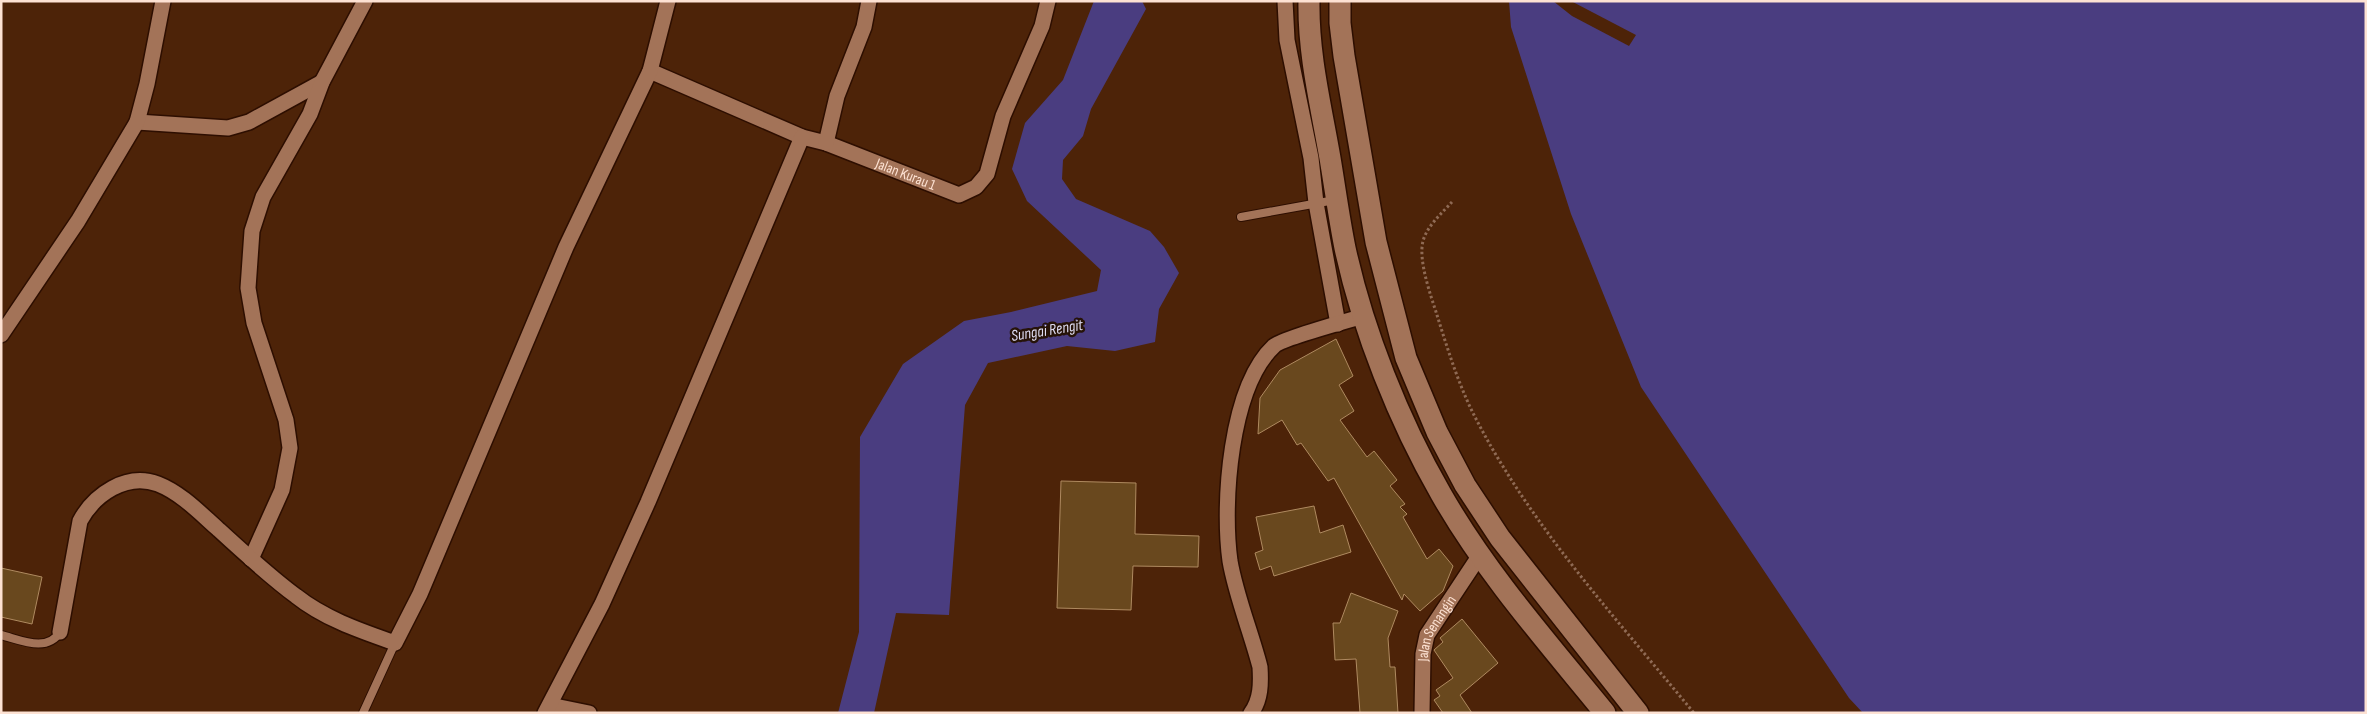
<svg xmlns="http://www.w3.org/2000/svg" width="2367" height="714" viewBox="0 0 2367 714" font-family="'Sofia Sans Condensed',sans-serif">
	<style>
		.water { fill: #4a3d80 }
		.pier { fill: #4d2308 }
		.building { fill: #69481e; stroke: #af8a60 }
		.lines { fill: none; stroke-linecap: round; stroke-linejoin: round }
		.lane-casing { stroke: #2d0e00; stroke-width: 10 }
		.street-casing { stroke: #2d0e00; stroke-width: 18 }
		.secondary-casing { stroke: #2d0e00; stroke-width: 24 }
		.path { stroke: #8f6a54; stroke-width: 3; stroke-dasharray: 2.5 2.5; stroke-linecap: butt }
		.lane { stroke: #a37358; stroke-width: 8 }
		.street { stroke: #a37358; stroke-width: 15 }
		.secondary { stroke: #a37358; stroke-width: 21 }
		.labels { text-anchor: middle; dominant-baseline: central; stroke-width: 5; stroke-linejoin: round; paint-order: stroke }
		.street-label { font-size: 15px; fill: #fde2d3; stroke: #261308 }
		.water-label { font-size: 16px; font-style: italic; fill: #dfddf2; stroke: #261308 }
	</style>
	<rect width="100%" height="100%" fill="#4d2308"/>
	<path class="water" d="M1094 1H1142L1146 9 1091 109 1083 136 1063 160 1062 179 1076 199 1150 231 1164 247 1179 273 1159 309 1155 342 1115 351 1067 346 988 363 965 405 949 615 896 613 874 713H838L859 632 860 437 903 364 964 321 1011 312 1097 291 1101 270 1027 201 1012 169 1025 123 1063 80Z
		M1509 1H2366V713H1863L1849 698 1641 387 1571 214 1511 27Z"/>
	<path class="pier" d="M1553 1H1571L1636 35 1629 46 1572 16Z"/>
	<path class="building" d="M1336 339 1353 376 1339 385 1354 411 1340 420 1367 457 1374 451 1397 480 1390 486 1405 504 1400 507 1407 514 1403 517 1427 559 1439 549 1453 566 1443 591 1420 611 1404 594 1402 600 1334 478 1328 481 1301 443 1297 445 1282 420 1258 434 1260 398 1280 370Z
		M1061 481 1136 483 1135 534 1199 536 1198 567 1133 566 1131 610 1057 608Z
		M1314 506 1320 533 1343 525 1351 552 1274 576 1271 566 1260 570 1255 553 1263 550 1256 517Z
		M1 568 42 577 32 624 1 617Z
		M1351 593 1398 611 1388 638 1390 667H1395L1398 713H1360L1356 659 1335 660 1333 623H1340Z
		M1462 619 1498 663 1460 695 1472 713H1443L1434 700 1440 696 1436 690 1453 678 1434 650 1443 642 1440 638Z"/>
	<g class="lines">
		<g class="lane-casing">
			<path id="lane" d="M1241 217 1335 200
				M1 635C21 640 47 653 60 632
				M363 713 395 643"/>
		</g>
		<g class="street-casing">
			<g id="street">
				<path d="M1285 1 1287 40 1311 158 1316 203 1338 324"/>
				<path id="s1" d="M650 71 802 137 826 143 959 195 976 187 987 174 1003 116 1042 26 1048 1"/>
				<path d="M137 122 228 128 249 122 322 82"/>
				<path d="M826 143 837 96 864 27 869 1"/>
				<path d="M1 335 78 221 137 122 147 84 163 1"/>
				<path d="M251 559 282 490 290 448 286 420 254 323 248 288 252 231 263 197 310 114 322 82 365 1"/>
				<path d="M60 632 80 521C94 495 126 472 158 484 181 493 200 513 218 529 243 552 269 576 296 596 325 619 361 631 395 643L420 594 566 247 650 71 668 1"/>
				<path d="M550 705 589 713"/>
				<path d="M545 713 602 604 648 502 802 137"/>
				<path d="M1251 713C1261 700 1261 683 1260 667 1251 632 1236 596 1230 561 1222 503 1230 387 1274 346 1281 339 1350 320 1364 316"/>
				<path id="s2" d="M1422 713 1423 654 1427 635 1480 555"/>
			</g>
		</g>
		<g class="secondary-casing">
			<path id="secondary" d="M1309 1C1308 54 1321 106 1330 158 1335 188 1339 218 1345 248 1363 331 1399 421 1441 494 1486 573 1548 643 1605 713
				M1340 1V23L1344 56 1376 242 1406 358 1437 432 1465 485 1500 538 1638 713"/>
		</g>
		<path class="path" d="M1452 202C1442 213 1427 226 1423 241 1418 261 1431 296 1437 315 1447 347 1457 380 1472 411 1528 523 1615 617 1694 713"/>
		<use href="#lane" class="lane"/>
		<use href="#street" class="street"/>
		<use href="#secondary" class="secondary"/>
	</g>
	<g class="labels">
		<g class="street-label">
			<text stroke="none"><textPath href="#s1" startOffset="276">Jalan Kurau 1</textPath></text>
			<text stroke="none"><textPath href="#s2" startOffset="88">Jalan Senangin</textPath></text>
		</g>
		<g class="water-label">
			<text transform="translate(1047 331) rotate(-9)">Sungai Rengit</text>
		</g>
	</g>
	<rect width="2367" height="714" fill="none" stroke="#fde2d3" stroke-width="5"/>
</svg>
